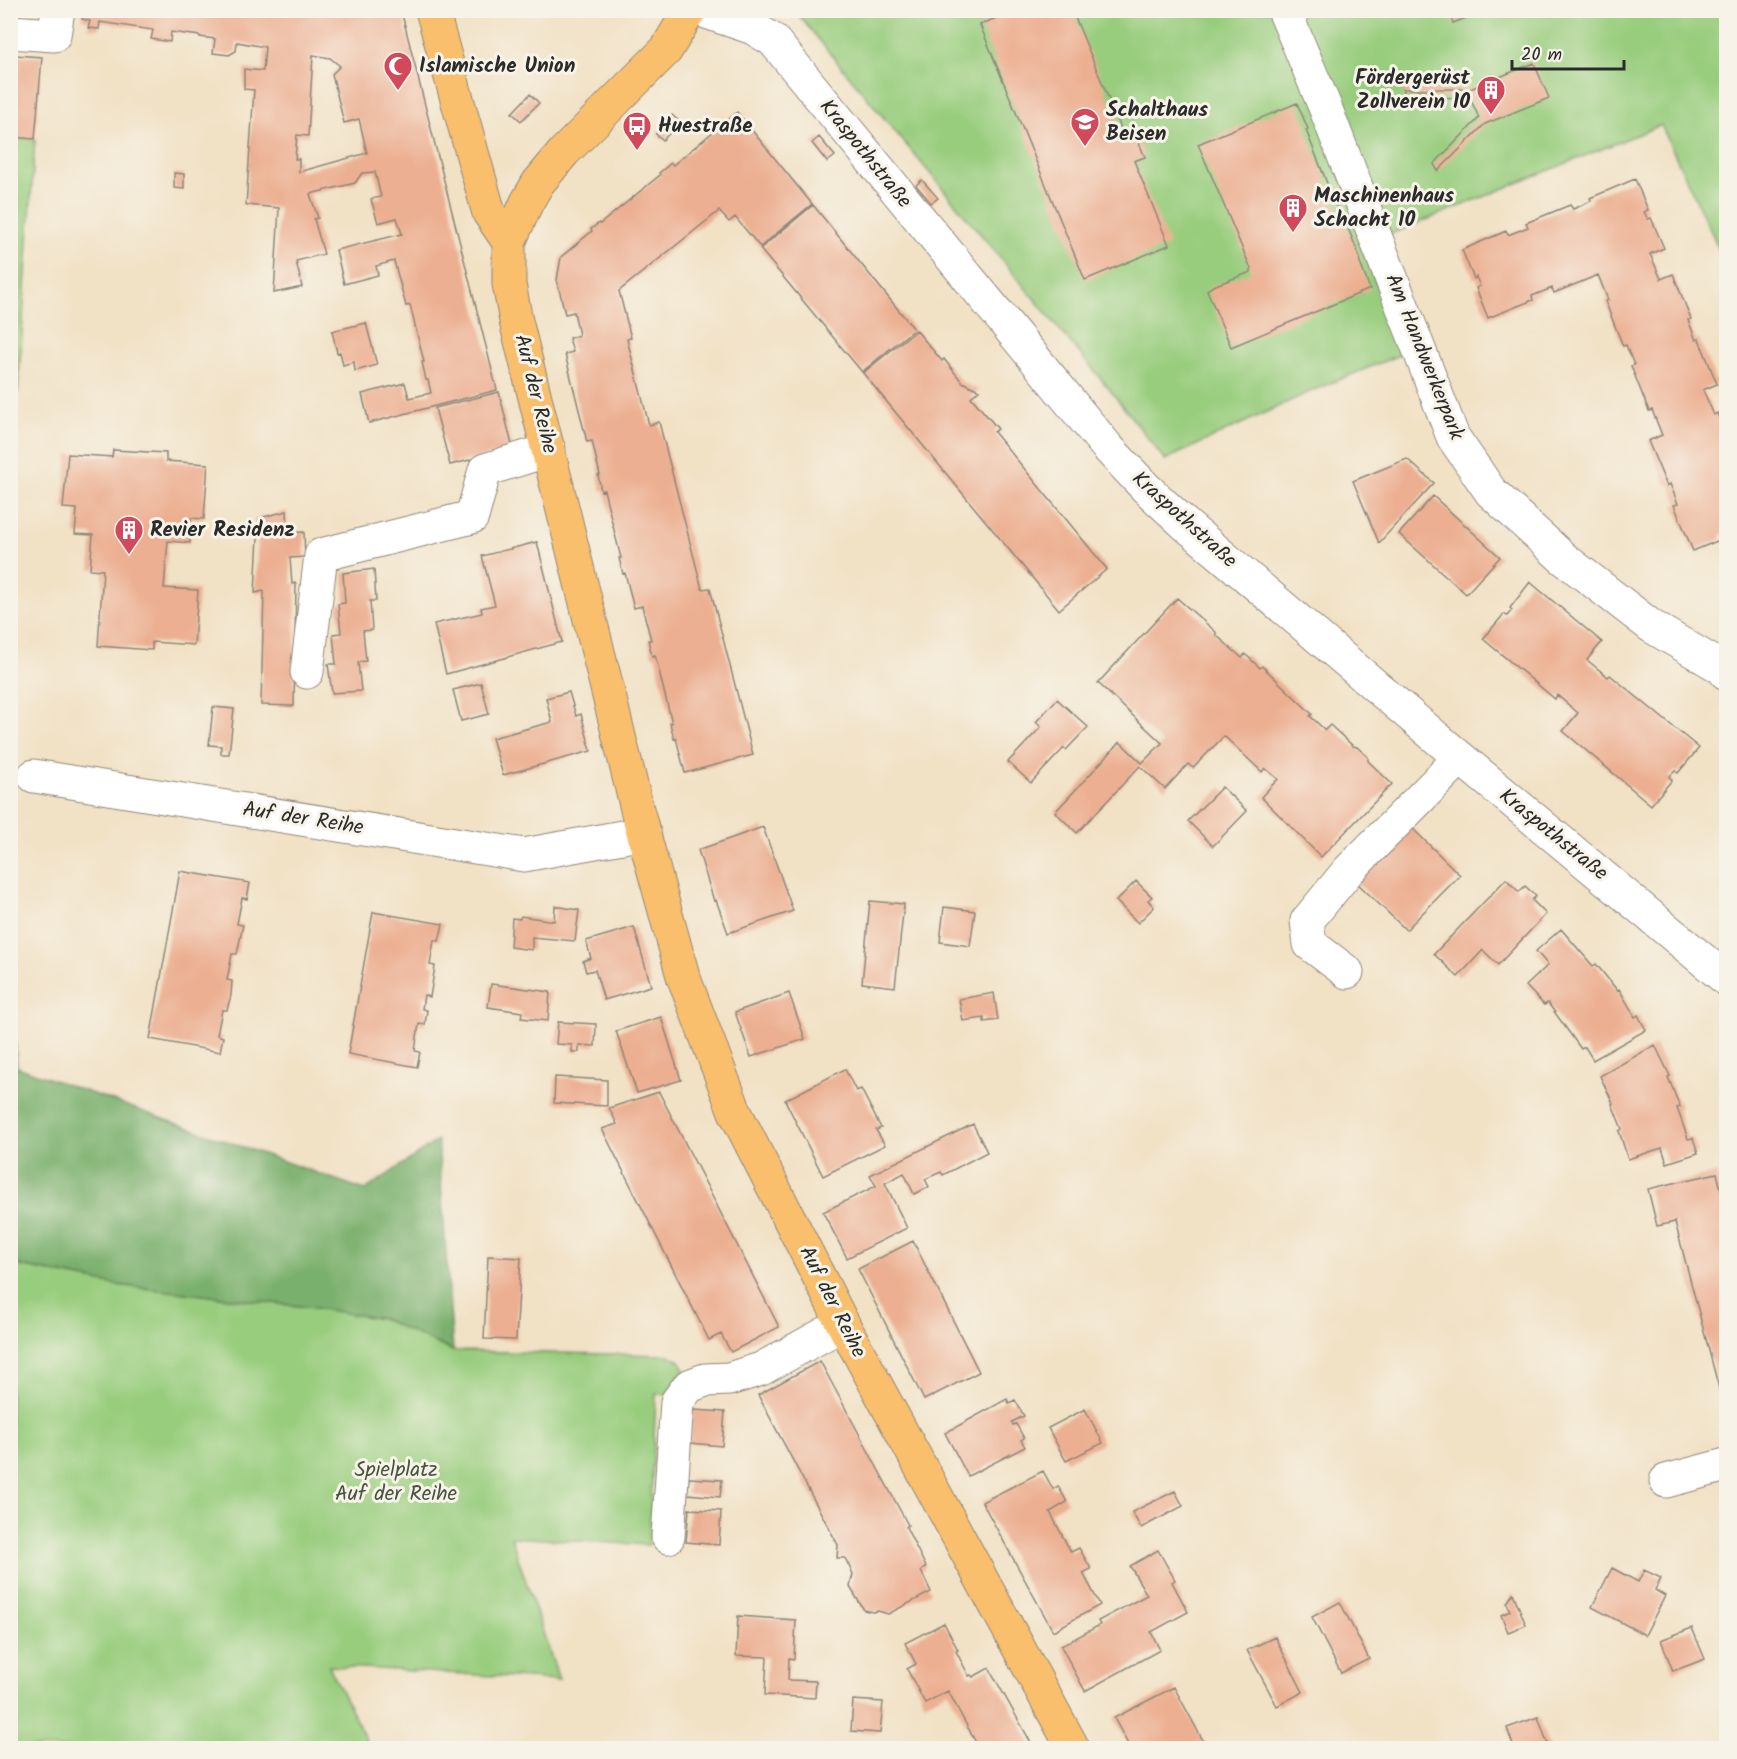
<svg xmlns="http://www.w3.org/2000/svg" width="1737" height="1759" viewBox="0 0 1737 1759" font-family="Kalam,sans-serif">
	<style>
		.green { fill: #99cd7e; stroke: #627c54; stroke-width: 1.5 }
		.forest { fill: #7ab06d; stroke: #526e4c; stroke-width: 1.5 }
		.building { fill: #ecaf91; fill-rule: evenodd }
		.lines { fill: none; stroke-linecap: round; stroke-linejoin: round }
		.minor-casing { stroke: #8e8678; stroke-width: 35 }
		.major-casing { stroke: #8e8678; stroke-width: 35 }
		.minor { stroke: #fff; stroke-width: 33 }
		.major { stroke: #f9bf6d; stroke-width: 33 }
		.labels { text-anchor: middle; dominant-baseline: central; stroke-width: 6; stroke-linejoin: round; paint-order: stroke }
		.poi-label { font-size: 21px; font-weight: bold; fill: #2b2b2b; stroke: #f7f3e8; text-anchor: start }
		.street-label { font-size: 21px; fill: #2b2b2b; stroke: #f7f3e8 }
		.park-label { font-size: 21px; fill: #465440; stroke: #f7f3e8 }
	</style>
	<rect width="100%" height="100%" fill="#f7f3e8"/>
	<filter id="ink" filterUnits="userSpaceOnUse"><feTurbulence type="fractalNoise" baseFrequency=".0167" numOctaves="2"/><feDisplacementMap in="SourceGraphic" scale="12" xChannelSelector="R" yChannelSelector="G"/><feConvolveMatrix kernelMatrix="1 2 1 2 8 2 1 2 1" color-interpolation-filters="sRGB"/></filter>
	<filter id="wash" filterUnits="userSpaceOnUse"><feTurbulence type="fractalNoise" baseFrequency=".008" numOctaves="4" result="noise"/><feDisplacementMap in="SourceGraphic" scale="24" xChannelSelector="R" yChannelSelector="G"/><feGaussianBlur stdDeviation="1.35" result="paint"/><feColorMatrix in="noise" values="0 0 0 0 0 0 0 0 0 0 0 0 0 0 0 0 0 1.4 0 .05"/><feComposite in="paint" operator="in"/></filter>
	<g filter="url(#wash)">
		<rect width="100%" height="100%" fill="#f1e1c5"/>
		<path class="green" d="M795 11H1723L1726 17V264L1661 125 1361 246 1404 353 1309 392 1165 460 1106 385Z
			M10 137 35 139 18 392H10Z
			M10 1264 117 1285 316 1308 383 1319 453 1351 669 1355 681 1362 684 1371 666 1394H656L649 1545 511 1537 559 1680 329 1666 370 1748H11Z"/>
		<path class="forest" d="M11 962 17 1067 365 1190 438 1140 453 1351 383 1319 316 1308 117 1285 11 1264Z"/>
		<g id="blocks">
			<path class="building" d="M83 10H401L497 390 369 423 362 394 405 383 409 398 431 393 428 380H426L422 362H424L410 305 406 306 394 261 376 266 378 275 344 284 336 250 402 234 397 218 378 223 371 199 381 197 375 172 362 173 355 183 310 194 318 218 314 219 324 254 296 261 302 287 274 293 279 208 246 205 254 90 244 89V69L263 71 265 47 237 42 236 51 229 55 213 53 215 39 200 37V36L171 32 170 42 151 39 153 30 100 22 99 29 88 28 90 21 82 19ZM313 55 330 58 340 66 332 74 344 123 359 119 367 153 299 172V159H295L297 135 308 136Z
				M1014 10H1072L1125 138 1135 134 1145 157 1134 161 1169 245 1085 280 980 25Z
				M1448 10H1484V11L1453 23Z
				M15 55 42 57 35 139 10 137Z
				M1534 63 1549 98 1485 124 1438 171 1434 164 1479 118 1470 98 1406 97 1403 89H1470Z
				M530 94 539 103 521 121 512 113Z
				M1297 103 1308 129 1306 130 1336 206 1339 212 1341 211 1359 255 1360 263 1370 289 1231 347 1207 290 1213 286 1251 272V269L1198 144Z
				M737 112 812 204 760 247 735 217 729 222 719 211 619 291 631 338 627 339 649 425 659 422 702 589 710 588 753 755 685 773 676 738 674 739 670 723H672L655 655 652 656 648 640H651L642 606 634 608 625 573 623 574 619 558H621L604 490 601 491 598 475H600L592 441 587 442 565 354 573 352 569 338 579 335 574 312 565 314 557 280 561 257 592 231 591 229 599 223 600 224 660 175 659 173 671 163 673 165Z
				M672 115 680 122 663 140 656 134Z
				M819 137 835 156 827 162 812 143Z
				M174 173 184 174V189L174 188Z
				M1635 179 1648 210 1644 212 1648 219 1651 218 1664 248 1650 254 1661 279 1673 274 1691 319 1688 320 1696 340 1699 339 1717 384 1703 390 1714 415 1717 413 1726 435V532L1721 535 1722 539 1693 551 1674 505 1678 504 1670 484 1667 486 1648 441 1662 435 1652 410 1649 411 1631 366 1634 365 1626 345 1623 346 1605 301 1608 300 1598 275 1554 293 1552 288 1532 296 1533 300 1488 318 1476 288 1480 286 1476 277 1474 279 1462 250 1506 231 1508 235 1528 227 1526 223 1570 205 1573 209 1591 201 1590 198Z
				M922 180 938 198 931 203 916 185Z
				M813 205 914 329 862 372 760 249Z
				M366 323 377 365 355 371 354 362 343 365 340 352 337 353 332 331Z
				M916 330 942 361 944 359 962 382 979 390 971 397 998 429 994 432 1107 569 1059 610 863 373Z
				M499 392 513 449 450 465 435 408Z
				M113 450 166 453V461L208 464 204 519 191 518 190 543 168 541 164 588 198 590 194 645 152 642V650L98 646 103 570 90 569 93 535 75 534 77 509 63 508 68 454 112 457Z
				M1407 459 1434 483 1379 543 1353 481Z
				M1433 496 1500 557 1466 594 1399 534Z
				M287 511 288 533 304 532 305 557 290 558 292 584 296 583 294 706 261 705 264 591 255 593 259 518Z
				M537 542 562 642 446 674 434 624 482 613 481 608 495 605 482 556Z
				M374 569 376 601H370L372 630 363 631 366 661 358 662 361 691 332 693 328 664H336L333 634 341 633 338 604 345 603 343 573Z
				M1530 582 1602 642 1587 660 1608 677 1610 675 1699 748 1678 773 1675 771 1669 777 1672 780 1651 805 1563 731 1578 713 1557 695 1555 699 1483 639 1504 614 1507 616 1512 610 1510 608Z
				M1177 598 1216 632V635L1242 658 1245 654 1260 668 1262 666 1312 714 1310 716 1325 730 1330 725 1353 746 1357 747 1368 757V761L1392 784 1321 857 1261 797 1278 779 1265 768 1262 772 1224 736 1193 768 1188 764 1165 789 1140 766 1077 833 1055 812 1120 742 1142 763 1162 743 1098 683Z
				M481 683 489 714 461 721 453 690Z
				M569 692 576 716 581 714 591 751 503 775 492 738 552 722 546 698Z
				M1057 699 1088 727 1066 750 1064 748 1031 783 1008 762 1041 727 1036 722Z
				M213 707 234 709 229 754H221V746L209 745Z
				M1222 787 1247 811 1213 846 1188 821Z
				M1409 825 1460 875 1406 930 1355 881Z
				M763 827 793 911 728 933 716 900 714 901 698 850Z
				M180 871 250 883 247 899 242 898 237 924 243 925 237 954H232L227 980 232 981 231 995 227 1010H222L217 1035 223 1037 220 1052 150 1039Z
				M1506 879 1519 892 1525 886 1536 896 1532 900 1546 914 1498 965 1483 950 1458 977 1434 954Z
				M1136 881 1152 897 1148 900 1154 907 1138 923 1116 901Z
				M870 901 904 904 895 987 862 983Z
				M555 906 579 910 575 941 532 937V950L510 947 512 918 520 919 521 916 554 921Z
				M944 907 975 911 970 946 940 942Z
				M373 912 443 924 439 941 434 940 430 965 435 966 430 997 424 995 422 1009 427 1010 425 1025 419 1024 415 1051 420 1052 417 1067 348 1054Z
				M634 927 651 986 604 1000 595 970 586 972 583 961 591 958 586 941Z
				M1561 929 1593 966 1596 964 1617 990 1619 989 1635 1017 1638 1015 1646 1030 1593 1060 1585 1047 1581 1049 1548 1003 1544 1005 1526 986 1548 965 1536 951Z
				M491 984 550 992 548 1021 521 1018 522 1012 488 1007Z
				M789 993 805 1039 751 1057 735 1012Z
				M994 993 998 1020 984 1022V1018L963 1021 959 999Z
				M661 1017 681 1080 637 1093 616 1031Z
				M558 1022 596 1024 595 1046 579 1045V1052H572V1045L556 1044Z
				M1655 1045 1670 1076 1668 1077 1680 1107 1677 1108 1688 1139 1693 1138 1698 1153 1667 1163 1662 1148 1628 1159 1619 1131 1622 1129 1612 1104 1613 1103 1600 1076Z
				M845 1069 856 1091 861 1089 881 1128 876 1130 885 1145 823 1176 785 1100Z
				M555 1077 607 1080V1106L554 1103Z
				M659 1092 779 1327 731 1352 721 1334 709 1340 602 1129 617 1124 609 1108Z
				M973 1124 987 1152 943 1175 941 1172 925 1179 929 1187 914 1194 904 1173 885 1183 907 1228 847 1258 823 1212 876 1186 870 1175Z
				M1717 1173 1722 1194 1726 1193V1415L1675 1222 1657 1226 1648 1189Z
				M913 1241 979 1372 924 1400 858 1269Z
				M488 1256 521 1258 516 1340 484 1339Z
				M820 1361 908 1525 906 1527 926 1567 921 1571 931 1592 888 1614 878 1611 873 1612 864 1610 850 1587 853 1574 845 1558H837L838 1545 758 1395Z
				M1007 1399 1009 1403 1015 1400 1024 1416 1012 1422 1013 1425 1016 1424 1024 1438 1021 1440 1025 1447 968 1476 945 1433Z
				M1085 1409 1103 1443 1066 1461 1048 1428Z
				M693 1410 725 1412 722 1446 690 1443Z
				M1043 1471 1053 1489 1058 1486 1067 1502 1050 1512 1071 1552 1079 1548 1091 1569 1083 1573 1100 1605 1053 1631 982 1502Z
				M689 1478 722 1480 720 1497 687 1494Z
				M1175 1491 1183 1506 1141 1528 1132 1512Z
				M689 1509 721 1511 719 1545 686 1542Z
				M1158 1550 1175 1580 1172 1582 1188 1612 1151 1632 1160 1650 1085 1691 1061 1646 1100 1625 1098 1621 1147 1595 1130 1566Z
				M1612 1568 1638 1582 1644 1570 1661 1578 1655 1590 1665 1596 1645 1635 1592 1607Z
				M1513 1593 1526 1625 1508 1632 1501 1615 1510 1611 1507 1603Z
				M1340 1602 1369 1659 1341 1673 1312 1617Z
				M738 1616 796 1620 794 1659 789 1658 788 1680 816 1681 815 1698 765 1695 767 1657 736 1656Z
				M944 1623 958 1650 956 1651 969 1676 971 1675 973 1677 989 1668 1034 1748H979L948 1691 925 1703 907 1669 916 1664 905 1643Z
				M1692 1628 1705 1659 1673 1671 1661 1640Z
				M1275 1637 1303 1692 1277 1706 1247 1650Z
				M1174 1687 1207 1748H1130L1114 1718Z
				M853 1700 883 1702 880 1733 851 1731Z
				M1538 1717 1549 1748H1514L1507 1728Z
				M1726 1741V1748H1707Z"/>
		</g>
	</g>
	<g filter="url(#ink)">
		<use href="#blocks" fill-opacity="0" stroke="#8e8678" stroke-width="1.5"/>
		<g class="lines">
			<g class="minor-casing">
				<path id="minor" d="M700 10 753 28 773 40 1108 448 1146 488 1186 525 1451 750 1726 979
					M1284 10 1325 107 1453 437 1491 492 1563 558 1651 626 1724 669 1726 673
					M10 32 54 35 58 10
					M307 672 321 555 472 517 485 470 549 450
					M34 776 524 855 644 833
					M1347 972 1310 944 1307 921 1348 871 1460 758
					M1666 1481 1726 1465
					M668 1537 677 1402 689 1386 705 1380 729 1379 761 1369 843 1324"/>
			</g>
			<g class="major-casing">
				<path id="major" d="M432 10 489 213 509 242
					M690 10 666 50 564 152 538 183 527 202 509 242V284L516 321 638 813 683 976 735 1112 843 1324 1073 1748"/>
			</g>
			<use href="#minor" class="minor"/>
			<use href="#major" class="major"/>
		</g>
	</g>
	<defs>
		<g id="mosque-pin" transform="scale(1.5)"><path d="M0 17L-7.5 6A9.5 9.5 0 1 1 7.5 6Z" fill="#d1495b" stroke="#f7f3e8"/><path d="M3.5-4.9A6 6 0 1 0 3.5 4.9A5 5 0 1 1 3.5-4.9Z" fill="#fff"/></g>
		<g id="building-pin" transform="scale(1.5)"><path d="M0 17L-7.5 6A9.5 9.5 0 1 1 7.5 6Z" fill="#d1495b" stroke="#f7f3e8"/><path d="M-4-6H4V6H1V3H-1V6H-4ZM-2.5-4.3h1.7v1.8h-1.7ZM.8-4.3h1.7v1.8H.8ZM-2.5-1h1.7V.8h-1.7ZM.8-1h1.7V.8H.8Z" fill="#fff"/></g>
		<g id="school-pin" transform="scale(1.5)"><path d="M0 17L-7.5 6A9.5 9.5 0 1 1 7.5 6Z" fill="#d1495b" stroke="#f7f3e8"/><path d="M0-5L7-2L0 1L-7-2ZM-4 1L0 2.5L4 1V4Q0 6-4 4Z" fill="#fff"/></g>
		<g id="bus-pin" transform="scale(1.5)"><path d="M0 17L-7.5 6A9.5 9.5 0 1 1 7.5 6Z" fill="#d1495b" stroke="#f7f3e8"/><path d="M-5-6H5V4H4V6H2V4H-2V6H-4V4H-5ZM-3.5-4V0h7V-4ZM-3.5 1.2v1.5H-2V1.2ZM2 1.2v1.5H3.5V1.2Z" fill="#fff"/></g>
	</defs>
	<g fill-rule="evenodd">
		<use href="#mosque-pin" x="398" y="66"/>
		<use href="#building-pin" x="1491" y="90"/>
		<use href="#school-pin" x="1085" y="122"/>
		<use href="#bus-pin" x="637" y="126"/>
		<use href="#building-pin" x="1293" y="208"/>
		<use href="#building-pin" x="129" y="530"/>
	</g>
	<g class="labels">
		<g class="poi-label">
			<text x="419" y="66">Islamische Union</text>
			<text x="1470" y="78" text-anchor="end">Fördergerüst<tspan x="1470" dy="24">Zollverein 10</tspan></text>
			<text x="1106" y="110">Schalthaus<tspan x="1106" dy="24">Beisen</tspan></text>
			<text x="658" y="126">Huestraße</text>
			<text x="1314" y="196">Maschinenhaus<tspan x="1314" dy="24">Schacht 10</tspan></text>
			<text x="150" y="530">Revier Residenz</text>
		</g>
		<g class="street-label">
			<text transform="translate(865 154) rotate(51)">Kraspothstraße</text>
			<text transform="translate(1424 357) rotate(68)">Am Handwerkerpark</text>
			<text transform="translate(535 394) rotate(76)">Auf der Reihe</text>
			<text transform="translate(1184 520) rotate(42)">Kraspothstraße</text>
			<text transform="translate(303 819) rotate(9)">Auf der Reihe</text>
			<text transform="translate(1553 835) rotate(39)">Kraspothstraße</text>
			<text transform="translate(832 1302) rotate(63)">Auf der Reihe</text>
		</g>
		<g class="park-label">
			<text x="396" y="1470">Spielplatz<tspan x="396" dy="24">Auf der Reihe</tspan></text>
		</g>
	</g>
	<rect width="1737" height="1759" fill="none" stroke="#f7f3e8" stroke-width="36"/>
	<path d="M1512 60v9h112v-9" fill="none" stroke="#2b2b2b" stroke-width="3"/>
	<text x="1521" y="60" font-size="18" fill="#2b2b2b" stroke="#f7f3e8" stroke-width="4.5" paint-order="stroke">20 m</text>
</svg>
